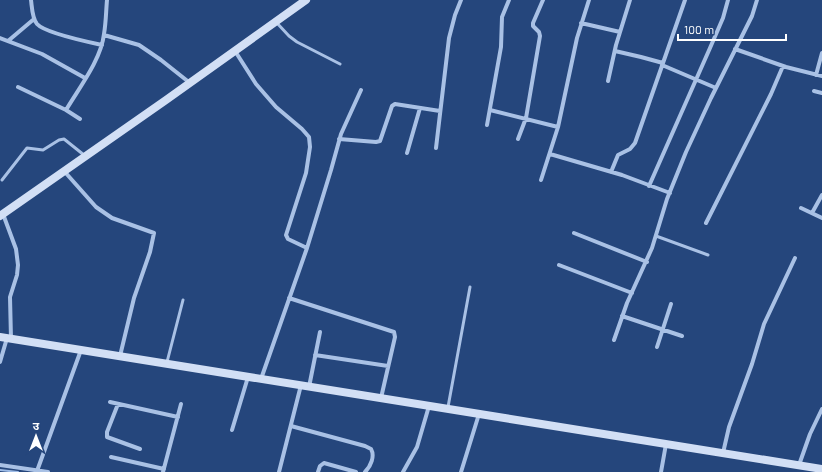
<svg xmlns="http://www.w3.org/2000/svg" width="822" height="472" viewBox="0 0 822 472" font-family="Barlow,'Noto Sans Devanagari',sans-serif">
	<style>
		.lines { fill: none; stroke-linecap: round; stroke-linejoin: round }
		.stream { stroke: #9dbbe6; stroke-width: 2 }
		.lane { stroke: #a9c1e5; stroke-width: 3 }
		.street { stroke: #a9c1e5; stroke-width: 4 }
		.secondary { stroke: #d2dff5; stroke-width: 8 }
	</style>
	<rect width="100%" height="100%" fill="#25467c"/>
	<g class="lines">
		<path class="stream" d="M0 470 18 472"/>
		<path class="lane" d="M276 22 289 36 297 42 340 64
			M2 180 27 148 43 150 59 140 64 139 84 155
			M656 236 708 255
			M167 362 183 300
			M448 407 470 287"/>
		<path class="street" d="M31 0C32 7 32 18 37 24 45 33 88 42 102 45
			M581 23 620 32
			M104 35 139 45 161 60 190 83
			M0 38 42 54 85 78
			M8 41 34 19
			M735 49 786 67 822 76
			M235 51 256 84 276 107 302 129 309 137 310 147 306 173 286 235 288 239 307 248
			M615 51 641 57 663 63
			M662 65 716 88
			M816 75 822 53
			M608 81 616 45 630 0
			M18 87 66 110 80 119
			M814 91 822 93
			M66 110C79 88 101 60 104 34 106 23 106 11 107 0
			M490 110 558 127
			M487 125 501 47 502 17 509 0
			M339 139 376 142 380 141 392 106 395 104 440 111
			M518 139 526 118 540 36 539 32 533 26V23L543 0
			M436 148 449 38 455 15 461 0
			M407 153 420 108
			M550 154 622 175 670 193
			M64 171 96 207 112 218 154 233 150 252 134 298 120 356
			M611 172 618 155 630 149 635 143 685 0
			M541 180 558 127 577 38 589 0
			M649 186 710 48 723 18 728 0
			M801 208 822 218
			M812 213 822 195
			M3 214 16 249 18 265 17 275 10 297 11 339
			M706 223 771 94 783 66
			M574 233 647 262
			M559 265 632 293
			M289 298 394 332 395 337 381 398
			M622 316 682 336
			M614 340 627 303 652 248 667 199 686 152 711 98 752 16 757 0
			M657 347 671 304
			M315 355 388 366
			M0 362 7 338
			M261 379 307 248 331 170 341 134 361 90
			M309 387 320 332
			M110 402 178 417
			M118 404 107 432V437L140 449
			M291 426 365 446 371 449C375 456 371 466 365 472
			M232 430 248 377
			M723 453 729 427 752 364 764 324 795 258
			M111 457 164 469
			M0 465 48 472
			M799 465 810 434 822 409
			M37 471 81 350
			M163 472 181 404
			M279 472 301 385
			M318 472 320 466 324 463 356 472
			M403 472 417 447 429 406
			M461 472 479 414
			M661 472 666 444"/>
		<path class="secondary" d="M0 216 166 100 306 0
			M0 337 822 469"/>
	</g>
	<g transform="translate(36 436)" stroke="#25467c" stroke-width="3" paint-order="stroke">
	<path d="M0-3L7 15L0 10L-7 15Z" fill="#ffffff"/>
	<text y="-6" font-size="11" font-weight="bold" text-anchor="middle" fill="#ffffff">उ</text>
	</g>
	<path d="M678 34v6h108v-6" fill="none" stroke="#ffffff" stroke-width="2"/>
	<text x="684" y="34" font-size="12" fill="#ffffff" stroke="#25467c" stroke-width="3" paint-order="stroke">100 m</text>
</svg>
